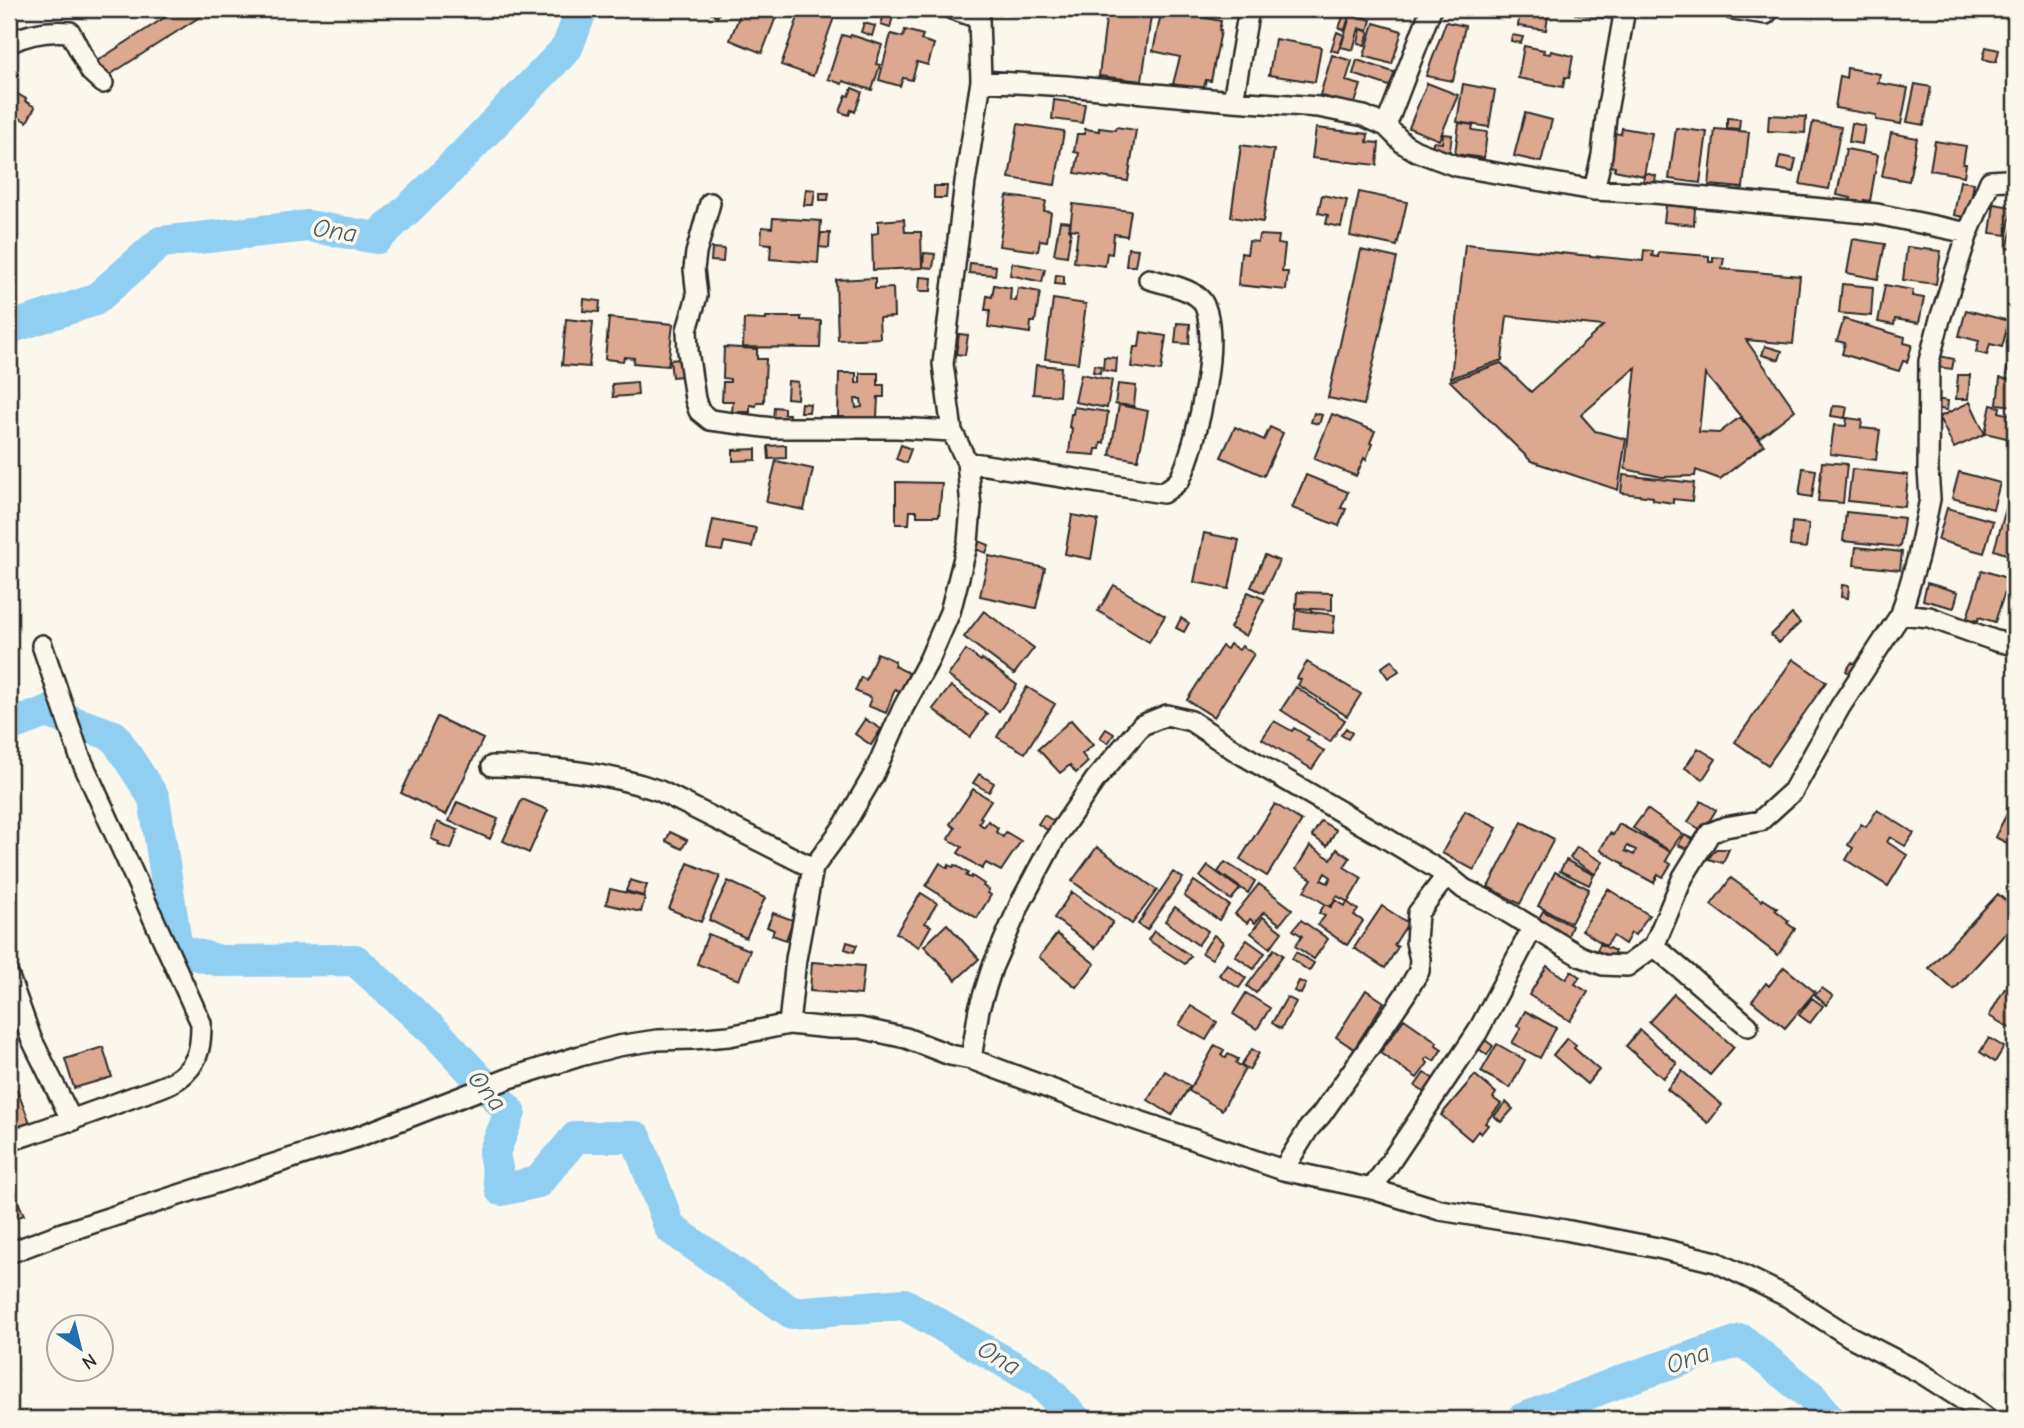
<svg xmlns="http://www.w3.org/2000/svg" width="2024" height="1428" viewBox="0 0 2024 1428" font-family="'Comic Neue',sans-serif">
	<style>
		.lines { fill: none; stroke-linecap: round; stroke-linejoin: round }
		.river { stroke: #90cff1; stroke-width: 32 }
		.building { fill: #dca88f; stroke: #2b2b2b; stroke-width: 2; fill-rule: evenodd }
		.street-casing { stroke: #2b2b2b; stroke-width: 24 }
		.street { stroke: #fbf7ec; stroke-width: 19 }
		.labels { text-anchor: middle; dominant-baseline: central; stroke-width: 7; stroke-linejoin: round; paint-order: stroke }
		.water-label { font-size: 26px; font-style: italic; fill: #495c66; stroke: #fbf7ec }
	</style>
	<rect width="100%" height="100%" fill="#fbf7ec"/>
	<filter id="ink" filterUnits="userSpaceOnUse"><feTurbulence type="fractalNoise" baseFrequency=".0143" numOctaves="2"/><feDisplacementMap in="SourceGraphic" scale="14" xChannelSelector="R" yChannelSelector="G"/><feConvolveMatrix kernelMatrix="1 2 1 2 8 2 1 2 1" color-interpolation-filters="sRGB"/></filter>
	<g filter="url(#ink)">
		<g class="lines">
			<path class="river" d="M9 328 95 300 161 242 308 226 377 238 441 178 567 48 582 9
				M9 726 46 712 114 736 154 798 177 950 221 961 355 960 437 1034 510 1112 494 1153 501 1190 538 1182 576 1137H636L670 1228 792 1313 904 1304 1040 1382 1075 1419
				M1522 1419 1629 1378 1742 1340 1811 1396 1829 1419"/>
		</g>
		<path class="building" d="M178 9H212L108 76 97 61Z
			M706 9H722L717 17Z
			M742 9H779L762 53 730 40Z
			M801 9H837L813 76 781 65Z
			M1097 9H1146V15Z
			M1162 9 1221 21 1219 31H1221L1211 81 1206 80 1203 91 1173 84 1180 57 1153 51Z
			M1520 9H1549L1546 30 1518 26Z
			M1576 9H1614L1613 19 1575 14Z
			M1107 11 1151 16 1142 81 1099 76Z
			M1345 12 1350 13 1345 30 1339 28Z
			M884 13 893 16 890 28 881 25Z
			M1351 13 1371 20 1368 31 1359 28 1353 50 1341 47Z
			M1446 22 1465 26 1453 81 1426 76Z
			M864 23 875 26 872 36 861 32Z
			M1374 23 1402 31 1392 64 1364 56Z
			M1361 29 1369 32 1365 45 1358 43Z
			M905 30 923 35 921 40 934 44 928 65 917 62 912 80 903 78 900 86 879 80 891 34 903 37Z
			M1337 32 1344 35 1338 52 1331 50Z
			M842 35 850 37 851 35 882 45 876 64 880 65 872 90 843 81 842 84 828 79Z
			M1512 35 1523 37 1521 43 1511 41Z
			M1275 39 1321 47 1315 82 1269 75Z
			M1524 46 1544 50 1543 53 1550 54 1551 51 1573 56 1569 78 1565 77 1563 87 1518 78Z
			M1986 47 1999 50 1996 62 1983 59Z
			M1332 55 1352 61 1346 81 1361 85 1354 106 1320 95Z
			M1357 60 1399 74 1395 88 1353 74Z
			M1847 68 1880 74 1878 83 1908 88 1901 124 1876 120V115L1835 108 1840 76 1846 78Z
			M1427 83 1458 95 1439 140 1409 128Z
			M1463 84 1495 90 1489 127 1457 122Z
			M1915 84 1931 87 1924 125 1907 122Z
			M852 88 862 92 855 112 851 110 849 115 840 112 846 95 849 96Z
			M9 89 26 99 25 101 35 107 27 122 9 112Z
			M1054 100 1085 104 1082 123 1052 119Z
			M1525 113 1552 120 1541 162 1514 156Z
			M1769 115 1806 117 1805 133 1768 131Z
			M1727 118 1740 119 1739 129 1727 128Z
			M1813 122 1841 127 1829 189 1800 184Z
			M1459 123 1473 125 1472 130 1487 132 1484 158 1455 154Z
			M1852 123 1865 126 1862 144 1849 142Z
			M1018 124 1064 131 1055 185 1009 178Z
			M1116 127 1136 130 1128 181 1075 173 1079 153 1074 152 1077 134H1085V129L1099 131V128L1115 130Z
			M1316 128 1368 134 1367 142 1379 143 1377 165 1312 158Z
			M1622 128 1652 133 1644 176 1614 170 1615 167 1605 165 1610 133 1621 134Z
			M1676 128 1707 132 1700 183 1669 179Z
			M1715 129 1749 132 1743 188 1709 185Z
			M1891 133 1917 138 1909 181 1882 176Z
			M1443 134 1452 135 1449 157 1431 155 1433 142 1442 143Z
			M1935 141 1966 146 1963 164H1966L1964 176 1930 170Z
			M1241 145 1274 150 1263 222 1231 217Z
			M1846 149 1878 155 1870 201 1864 200 1863 209 1849 206 1851 198 1837 195Z
			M1780 156 1796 159 1793 172 1777 169Z
			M1645 173 1656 176 1654 188 1642 186Z
			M1960 181 1974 183 1968 218 1954 215Z
			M934 186H947L946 198H934Z
			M806 189 815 190 813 205H804Z
			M1359 192 1407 202 1397 246 1350 236Z
			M820 193H829L828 200H820Z
			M1322 195 1347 200 1341 227 1326 224 1328 215 1318 213Z
			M1007 196 1046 201 1044 211 1051 212 1047 241 1040 240 1038 251 999 246Z
			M1073 204 1131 211 1127 236 1114 234 1112 254 1107 253 1105 266 1074 262 1078 230 1070 229Z
			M1994 204 2012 207 2007 235 1990 233Z
			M1666 205 1695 208 1694 225 1664 222Z
			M2015 216V250L2007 248Z
			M773 218 821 221 818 263 770 259 771 244 761 243 762 227 772 228Z
			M904 219 905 232H921L922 268 873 270 872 234 878 233V221Z
			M1060 221 1070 222 1069 230 1071 231 1067 256 1054 254Z
			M821 233H830L829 248 819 247Z
			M1259 235 1279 236 1278 244 1285 245 1282 272H1288L1286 290 1238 285 1241 253 1247 254 1249 241 1258 242Z
			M1853 239 1885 244 1878 279 1847 273Z
			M1465 244 1643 261 1644 250 1653 251 1652 256 1658 257 1659 252 1709 256V262H1713V257L1724 258 1722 269 1800 276 1793 344 1746 340 1795 410 1759 438 1705 374 1699 432 1719 433 1740 417 1764 445 1720 479 1696 470 1695 476 1662 477 1625 469 1636 367 1581 415 1595 431 1626 439 1618 490 1531 461 1450 381 1501 363 1531 392 1603 326 1507 316 1502 360 1451 378Z
			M1907 247 1941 251 1936 284 1903 280Z
			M712 248 724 249 723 262 711 261Z
			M1128 248 1138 249 1135 266H1126Z
			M1361 250 1397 258 1364 405 1328 398Z
			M924 253 935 254 933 268 923 267Z
			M970 263 996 266 995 275 969 273Z
			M1012 263 1045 269 1042 282 1010 275Z
			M1056 275 1064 276V285L1055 284Z
			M920 277 932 278 931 291H919Z
			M875 278V289L893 288 894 317 879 318 880 338 838 340 836 280Z
			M1842 284 1873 287 1871 316 1839 313Z
			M994 285 1011 288 1010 300 1016 301 1018 288 1040 292 1035 322H1031L1030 333 988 327 990 310H985L987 296 992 297Z
			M1885 285 1913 290 1912 296 1924 298 1919 323 1895 319 1894 325 1878 322Z
			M584 299 600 301 599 312 583 311Z
			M1053 299 1086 304 1078 363 1045 359Z
			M1966 310 2009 321 2002 347 1990 344 1987 355 1976 352 1979 341 1959 336Z
			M766 317H801V320L821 321 820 348 743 347 744 319 766 320Z
			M609 318 673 324 668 366 633 363 634 358 624 357 623 361 605 359Z
			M566 319 593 322 589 367 562 365Z
			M1844 319 1905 337 1904 343 1912 345 1907 362 1903 361 1899 371 1842 354 1845 343 1837 341Z
			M1177 323 1190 324 1189 344 1175 343Z
			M1141 332 1166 336 1161 371 1131 367 1134 347H1139Z
			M959 334 968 335 965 355 956 354Z
			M1765 346 1782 351 1779 360 1762 355Z
			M724 347 757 349V359H766L764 402H757L756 406 750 405V412H732L733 401H722L723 382H730V379L723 378Z
			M2011 352 2015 353V376L2006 373Z
			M1939 356 1954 359 1952 369 1937 367Z
			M1104 357 1117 358 1116 372 1103 370Z
			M680 359 682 376 672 377 670 360Z
			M1036 365 1061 367 1059 396 1033 394Z
			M1094 365 1101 366 1100 373 1093 372Z
			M839 373H856V383H860V373H878V385H884V397H878L877 417H838ZM855 399H861L862 407 856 408Z
			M1081 374 1112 380 1107 408 1075 402Z
			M1958 375H1970L1968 399H1956Z
			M2000 378 2015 380V406L1997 404Z
			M788 381 798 382 797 399 787 398Z
			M637 382 638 395 613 397 612 384Z
			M1118 384 1136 386 1134 406 1115 404Z
			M1935 399 1948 401 1947 410 1933 408Z
			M1970 402 1985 434 1954 448 1939 417Z
			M801 403 810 404 809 412H800Z
			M1119 405 1148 411 1138 460 1110 455Z
			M1991 405 2000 407 1999 412 2014 416 2015 411V440L1985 433Z
			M1833 406 1847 407 1845 418 1831 416Z
			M774 407 784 408V414H789L788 421 773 420Z
			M1074 407 1108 412 1104 443H1101L1100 449H1096L1095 455 1069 453 1072 428 1069 427 1071 414H1073Z
			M1314 413 1322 415 1319 424 1311 422Z
			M1332 414 1375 431 1370 443 1372 444 1366 460 1364 458 1356 476 1314 459Z
			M1847 418 1862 420 1861 428 1880 430 1876 460 1830 454 1834 425 1846 426Z
			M1235 427 1264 440 1270 427 1283 433 1264 476 1221 457Z
			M786 445V458L769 459 768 446Z
			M901 445 911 449 906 463 896 459Z
			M756 449V460L733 461V450Z
			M776 461 813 469 804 510 766 502Z
			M1822 462 1847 464 1843 503 1818 501Z
			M1803 468 1816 470 1812 497 1799 495Z
			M1852 469 1908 475 1905 507 1848 501Z
			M1959 472 2000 483 1993 509 1952 498Z
			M1306 475 1348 492 1341 508 1346 509 1339 526 1292 508Z
			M1623 475 1694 483 1692 501 1673 499V503L1653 500V497L1621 493Z
			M896 482 942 483 939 516H917V511H910L909 524H896Z
			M2010 495 2015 497V557L1994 550Z
			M1947 508 1993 521 1984 553 1938 540Z
			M1846 512 1904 518 1900 547 1843 541Z
			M1072 515 1098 520 1091 559 1065 554Z
			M713 520 756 528 752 547 724 542 722 551 707 549Z
			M1792 522 1809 524 1806 548 1790 546Z
			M1204 533 1239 540 1229 589 1194 582Z
			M976 540 989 545 986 553 973 548Z
			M1856 547 1902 552 1900 570 1854 565Z
			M1265 555 1279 561 1264 593 1251 587Z
			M989 556 1045 568 1036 608 980 596Z
			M1982 570 2009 579 1995 622 1979 617 1978 621 1967 618Z
			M1927 583 1958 592 1954 608 1923 600Z
			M1114 585 1165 616 1149 642 1098 611Z
			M1842 585 1849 586 1848 598 1841 597Z
			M2015 587V627L2006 624Z
			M1248 592 1264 599 1246 636 1230 628Z
			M1297 592 1332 593V610L1296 608Z
			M1296 610 1335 615 1333 633 1294 629Z
			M984 611 1034 648 1014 674 964 637Z
			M1792 614 1800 623 1779 643 1771 635Z
			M1181 618 1189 623 1184 632 1176 628Z
			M1230 644 1239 650 1242 646 1254 654 1214 717 1187 700 1222 646 1227 649Z
			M966 650 981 661 982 659 1017 685 999 711 948 676Z
			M877 653 895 661 894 666 909 673 901 692 895 689 886 713 868 706 871 698 855 691 861 677 866 680Z
			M1793 659 1826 682 1768 765 1735 742Z
			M1392 660 1399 671 1388 678 1381 668Z
			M1307 662 1361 694 1347 716 1298 685 1301 680 1297 678Z
			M1852 662 1859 666 1853 675 1846 671Z
			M951 686 987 714 970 737 933 709Z
			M1027 687 1055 704 1025 753 997 737Z
			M1296 687 1345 720 1330 742 1281 710Z
			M437 717 483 739 446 815 401 793Z
			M865 719 881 729 871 745 855 734Z
			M1071 720 1093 745 1082 754 1088 762 1076 773 1070 765 1060 773 1038 749Z
			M1274 721 1292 731 1294 728 1309 737 1307 740 1324 751 1312 769 1262 739Z
			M1346 728 1352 733 1348 739 1341 735Z
			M1106 729 1114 734 1108 743 1100 738Z
			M1698 748 1716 759 1703 779 1685 768Z
			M979 774 994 783 989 792 973 783Z
			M973 789 991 800 980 817 982 818 979 823 984 827 988 821 998 828 996 832 1003 837 1006 832 1021 841 1001 871 986 863 982 869 958 853 962 847 948 839 955 828 950 824Z
			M2015 798V847L1995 837Z
			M522 799 548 810 529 853 503 841Z
			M1701 801 1716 810 1703 831 1688 822Z
			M457 802 498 819 490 839 449 821Z
			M1275 804 1302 821 1267 876 1240 859Z
			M1647 809 1682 834 1670 851 1633 828Z
			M1877 810 1914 833 1905 846 1890 837 1887 842 1907 855 1888 886 1846 860 1853 848 1848 845 1861 824 1866 827Z
			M1465 811 1497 828 1474 870 1442 853Z
			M1044 815 1055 822 1049 831 1038 824Z
			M1321 821 1336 830 1327 846 1312 836Z
			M437 822 458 830 451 849 438 845 439 842 431 839Z
			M1522 822 1554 839 1520 904 1488 887Z
			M1619 824 1671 852 1666 861 1671 864 1663 877 1658 874 1654 883 1623 866 1624 864 1600 850 1610 833 1613 835ZM1627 846 1636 850 1634 855 1625 851Z
			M670 832 687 840 682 849 666 841Z
			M1684 835 1697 841 1691 851 1678 845Z
			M1310 846 1331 859 1337 849 1350 858 1344 867 1362 878 1348 902 1337 896 1330 907 1304 891 1312 879 1296 869ZM1325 873 1331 877 1328 883 1321 880Z
			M1097 847 1157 890 1132 924 1072 881Z
			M1577 847 1603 862 1595 874 1570 858Z
			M1716 849H1729L1723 863 1708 859Z
			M1566 860 1594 875 1589 885 1560 871Z
			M1225 862 1255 881 1248 893 1218 872Z
			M688 863 720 876 701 922 669 909Z
			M940 863 948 868 949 865 953 867 955 865 968 873 966 876 971 878 972 876 984 884 983 886 989 890 988 893 991 895 977 918 926 886Z
			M1208 866 1240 889 1231 900 1200 877Z
			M1173 872 1183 878 1147 930 1138 924Z
			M1555 872 1589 889 1571 923 1538 906Z
			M1731 878 1762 901 1763 899 1777 908 1775 910 1789 921 1787 923 1795 929 1778 955 1711 905Z
			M630 880 647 885 643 896 626 891Z
			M728 881 765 898 746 938 709 920Z
			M1194 881 1229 905 1219 920 1184 896Z
			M1259 884 1292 909 1280 924 1264 912 1255 923 1250 919 1247 923 1235 914Z
			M610 889 645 897 641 912 606 904Z
			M1608 889 1649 915 1635 935 1631 933 1625 944 1613 936 1606 946 1582 930Z
			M1072 892 1113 922 1095 948 1054 918Z
			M921 893 937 903 925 923 931 926 919 947 896 933Z
			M1998 894 2015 909V923L1954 990 1929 968Z
			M1336 900 1345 906 1347 902 1358 910 1354 915 1363 921 1347 945 1318 925 1325 916 1319 913 1325 904 1331 907Z
			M1382 906 1408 923 1394 945 1398 947 1385 968 1354 948Z
			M1175 907 1208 931 1198 945 1165 921Z
			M1543 911 1572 926 1567 938 1536 923Z
			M773 913 793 920 786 940 772 935 774 930 767 927Z
			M1263 917 1282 932 1270 948 1251 933Z
			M1301 920 1328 939 1314 959 1295 946 1302 936 1293 930Z
			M947 924 979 959 956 980 924 946Z
			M1154 931 1191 956 1185 964 1148 940Z
			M708 934 750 950 739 980 697 964Z
			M1057 934 1095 964 1076 987 1039 957Z
			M1214 935 1223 942 1212 959 1202 953Z
			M1247 940 1265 953 1254 969 1235 956Z
			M847 942 857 945 854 952 845 949Z
			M1600 944 1615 951 1610 961 1595 954Z
			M1274 949 1283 955 1256 993 1247 986Z
			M1296 952 1314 963 1309 971 1292 959Z
			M812 962 864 966 861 995 810 991Z
			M1227 964 1246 978 1239 988 1219 975Z
			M1547 966 1566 979 1571 971 1580 977 1575 984 1588 992 1570 1021 1529 995Z
			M1784 967 1815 992 1785 1028 1752 1001 1766 983 1769 986Z
			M1299 981 1306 984 1301 994 1294 991Z
			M1822 988 1833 996 1826 1005 1815 995Z
			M2005 988 2015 993V1031L1989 1016Z
			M1366 990 1384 1002 1354 1049 1336 1037Z
			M1246 993 1270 1008 1257 1029 1233 1014Z
			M1674 994 1734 1047 1710 1075 1649 1022Z
			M1287 997 1296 1002 1281 1029 1272 1023Z
			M1812 998 1823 1006 1810 1023 1799 1015Z
			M1191 1006 1217 1022 1206 1040 1179 1025Z
			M1525 1011 1556 1028 1540 1058 1512 1043 1521 1028 1517 1026Z
			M1404 1019 1437 1042 1436 1045 1442 1049 1434 1061 1428 1057 1425 1060 1428 1063 1417 1078 1380 1053Z
			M1640 1030 1677 1063 1663 1078 1626 1046Z
			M1567 1038 1576 1045 1574 1048 1599 1070 1587 1084 1553 1055Z
			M1989 1038 2004 1047 1995 1062 1980 1052Z
			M1485 1040 1493 1046 1487 1055 1479 1049Z
			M1497 1044 1525 1060 1510 1088 1481 1072Z
			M1215 1045 1224 1050 1221 1055 1226 1058 1228 1054 1238 1059 1236 1063 1245 1069 1222 1110 1189 1091Z
			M103 1047 112 1077 74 1088 65 1059Z
			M1252 1049 1259 1053 1249 1070 1241 1065Z
			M1165 1071 1190 1086 1172 1115 1148 1100Z
			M1682 1071 1722 1105 1708 1123 1667 1089Z
			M1424 1073 1434 1079 1425 1093 1415 1086Z
			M1475 1075 1496 1093 1493 1098 1501 1104 1485 1123 1488 1125 1481 1134 1478 1131 1471 1140 1441 1115Z
			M17 1090 31 1125 9 1134V1094Z
			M1506 1102 1513 1109 1501 1122 1494 1116Z
			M9 1182 24 1215 9 1221Z"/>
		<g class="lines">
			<g class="street-casing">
				<path id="street" d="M952 9 979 18
					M1732 9 1766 14
					M9 43C29 33 48 30 70 32L91 72 103 83
					M981 81 1066 86 1233 101 1318 107 1364 116 1386 126 1404 144 1416 151 1456 166 1594 190 1654 193 1877 214 1968 233
					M1233 101 1249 9
					M1386 126 1431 9
					M1594 190 1602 155 1606 117 1625 9
					M710 203 696 253 694 269 697 296 687 330 688 351 695 399 699 411 710 420 772 428H897L952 431
					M967 462 1163 493C1169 488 1176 485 1180 479 1196 449 1226 322 1199 298 1189 288 1162 283 1149 279
					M1901 614 1929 617 1996 641 2015 645
					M492 766C549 767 606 772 660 791L813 868
					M1654 946 1748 1026
					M9 977 31 1038 72 1121
					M789 1024 796 959 813 868 843 827 873 776 903 708 929 660 950 612 968 542 971 507 967 462 952 431 943 364 965 182 981 81 979 18 980 9
					M971 1059 979 1009 992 968 1021 902 1054 840 1095 780 1142 725 1167 715 1191 721 1236 751 1384 837 1447 875 1464 889 1489 901 1580 956 1603 965 1627 966 1654 946 1683 877 1710 833 1725 827 1760 821 1793 791 1840 707 1901 614 1918 557 1930 499 1928 470 1929 361 1940 319 1968 233 1990 181 2005 180 2015 182
					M9 1141C52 1127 94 1112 136 1096 152 1090 173 1085 185 1073 200 1059 201 1042 201 1023L80 757 42 645
					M1283 1170 1309 1128 1321 1115 1370 1046 1406 993 1419 971 1420 959 1416 942 1418 913 1447 875
					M1372 1189 1477 1033 1533 927
					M9 1253 62 1233 360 1136 510 1078 580 1056 618 1046 657 1040 693 1039 729 1036 789 1024 830 1028H860L906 1038 950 1055 971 1059 1104 1109 1283 1170 1372 1189 1440 1210 1565 1230 1658 1248 1716 1262 1788 1297 1849 1336 1921 1373 1960 1398 1988 1419"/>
			</g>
			<use href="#street" class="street"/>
		</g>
	</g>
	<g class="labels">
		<g class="water-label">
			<text transform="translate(335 231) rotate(8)">Ona</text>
			<text transform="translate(487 1091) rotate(51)">Ona</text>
			<text transform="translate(999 1358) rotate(30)">Ona</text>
			<text transform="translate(1688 1359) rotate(-20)">Ona</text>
		</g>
	</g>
	<rect width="2024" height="1428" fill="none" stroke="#fbf7ec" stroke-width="35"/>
	<rect x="18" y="18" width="1989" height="1393" fill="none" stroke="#2b2b2b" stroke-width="2.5" filter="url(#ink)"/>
	<g transform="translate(80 1348) rotate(145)"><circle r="33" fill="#fbf7ec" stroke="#a8a59f" stroke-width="2"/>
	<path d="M0-5L12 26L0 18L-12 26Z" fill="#1f6fb2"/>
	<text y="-10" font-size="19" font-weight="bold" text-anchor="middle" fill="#2b2b2b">N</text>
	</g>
</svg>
